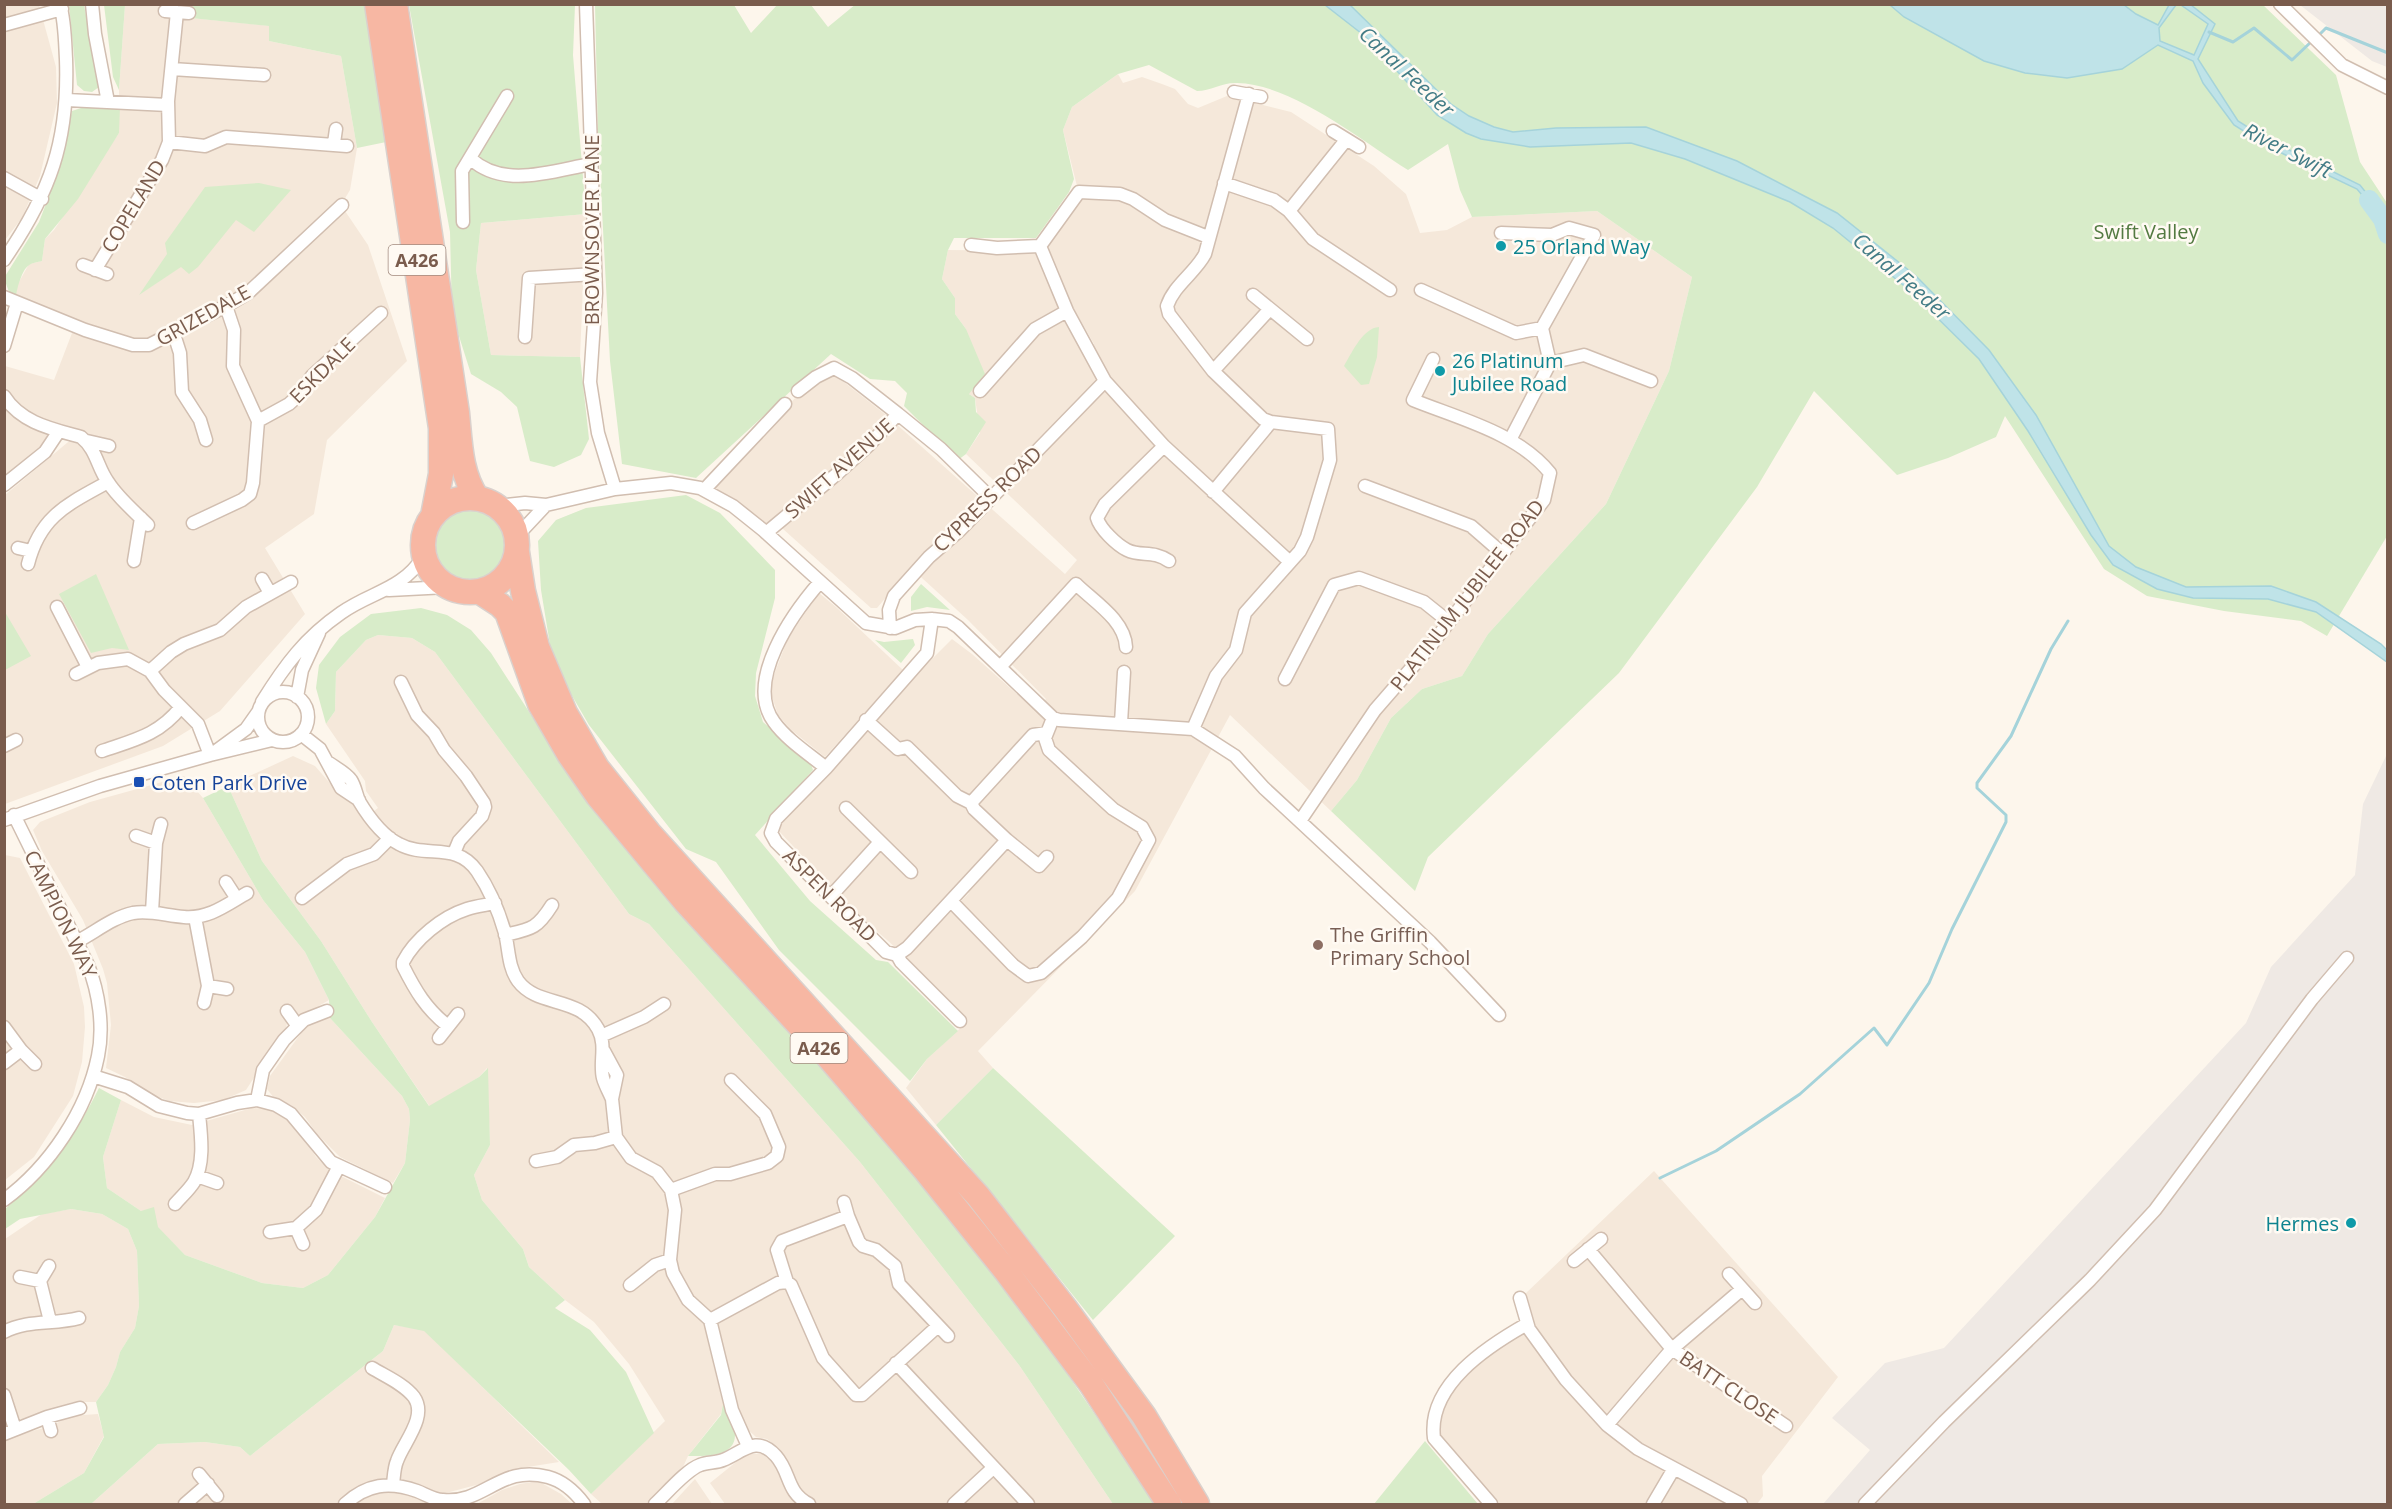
<svg xmlns="http://www.w3.org/2000/svg" width="2392" height="1509" viewBox="0 0 2392 1509" font-family="'Open Sans',sans-serif">
	<style>
		.residential { fill: #f5e8da }
		.industrial { fill: #efe9e4 }
		.green { fill: #d8ecc9 }
		.water { fill: #bfe3e8; stroke: #a5d3da; stroke-width: 1.5 }
		.lines { fill: none; stroke-linecap: round; stroke-linejoin: round }
		.stream { stroke: #a5d3da; stroke-width: 3 }
		.river { stroke: #bfe3e8; stroke-width: 20 }
		.street-casing { stroke: #d1beb0; stroke-width: 15 }
		.highway-casing { stroke: #dad1cd; stroke-width: 27 }
		.street { stroke: #fff; stroke-width: 12 }
		.highway { stroke: #f7b7a3; stroke-width: 24 }
		.culture-dot { fill: #0f9aa8; stroke: #fffaf3; stroke-width: 2 }
		.transit-dot { fill: #1a4fb4; stroke: #fffaf3; stroke-width: 2 }
		.education-dot { fill: #8d6e63; stroke: #fffaf3; stroke-width: 2 }
		.labels { text-anchor: middle; dominant-baseline: central; stroke-width: 5; stroke-linejoin: round; paint-order: stroke }
		.shield { fill: #fffaf3; stroke: #a28b7f; stroke-width: 1.5 }
		.shield-label { font-size: 18px; font-weight: bold; fill: #7a5c4d }
		.street-label { font-size: 20px; fill: #7a5c4d; stroke: #fffaf3 }
		.park-label { font-size: 20px; fill: #537a41; stroke: #fffaf3 }
		.culture-label { font-size: 20px; fill: #0d838f; stroke: #fffaf3; text-anchor: start }
		.transit-label { font-size: 20px; fill: #164399; stroke: #fffaf3; text-anchor: start }
		.education-label { font-size: 20px; fill: #785e54; stroke: #fffaf3; text-anchor: start }
		.water-label { font-size: 21px; font-style: italic; fill: #437c86; stroke: #fffaf3 }
	</style>
	<rect width="100%" height="100%" fill="#fdf6ec"/>
	<path class="residential" d="M5 5H39L56 67 57 103 40 176 22 218 5 240Z
		M125 5H193L192 18 270 26 269 41 341 56 357 148 350 190 341 205 368 245 407 361 327 440 314 514 265 548 305 614 220 711 163 746 5 804V495L80 432 55 422 39 450 5 479V366L54 380 77 320 16 298 15 289 29 264 42 261 45 239 54 230 119 133V90Z
		M1118 74 1123 83 1142 77 1162 84 1175 89 1188 104 1198 108 1227 96 1291 112 1374 166 1406 194 1420 233 1447 230 1472 217 1597 211 1692 277 1669 371 1606 504 1488 634 1462 676 1422 689 1391 718 1357 780 1331 811 1230 715 1135 891 978 1051 993 1068 936 1125 906 1088 927 1059 968 1021 905 959 969 893 957 886 902 945 895 947 856 913 777 829 905 686 952 639 972 654 1035 710 1046 699 968 620 911 568 877 608H871L773 520 766 524 735 501 710 488 798 395 820 378 835 375 886 415 1065 574 1077 560 966 454 980 433 975 398 969 394 966 329 955 314V298L942 279 948 250 1035 251 1063 315 1083 353 1094 344 1075 311 1044 244 1080 198 1063 130 1072 107Z
		M586 214 580 357 491 355 476 270 481 223Z
		M819 593 836 607 903 670 825 757 790 729 778 715 769 688 788 638Z
		M378 635 412 638 435 652 629 914 649 924 860 1162 1019 1365 1113 1504H725L710 1483 746 1454H762L771 1461 782 1478 792 1473 779 1449 767 1439 756 1437 745 1427 724 1359 713 1363 723 1404 721 1414 688 1456 683 1467 651 1500 646 1504H602L591 1494 665 1421 629 1364 594 1322 565 1300 529 1267 523 1249 482 1200 474 1175 490 1145 487 1068 479 1077 430 1107 372 1022 321 941 262 861 228 786 293 756 315 766 343 798 353 803 366 817 378 808 366 791 365 781 326 724 335 711 336 672 366 640Z
		M184 776 203 798 263 900 305 952 329 1000 305 1014 298 1015 290 1006 282 1012 287 1023 286 1028 246 1090 223 1100 194 1103 169 1101 154 1095 125 1077 106 1068 111 1025 107 983 103 969 83 920 42 851 33 830 40 822 90 802Z
		M5 855 20 858 74 964 84 1007 85 1027 82 1062 73 1096 34 1157 5 1180Z
		M330 1018 402 1096 409 1109 410 1120 405 1163 393 1183 340 1157 317 1134 305 1117 291 1105 274 1098 267 1089 270 1076 304 1029 316 1020Z
		M121 1100 154 1117 192 1125 252 1108 269 1109 287 1120 304 1138 316 1157 331 1171 385 1198 375 1217 328 1275 303 1288 262 1283 185 1255 141 1211 107 1188 103 1157Z
		M1654 1171 1838 1377 1762 1476 1763 1496 1757 1504H1499L1437 1435V1410L1465 1371 1531 1319 1525 1294Z
		M71 1209 102 1214 128 1229 137 1251 139 1306 135 1328 120 1352 116 1367 108 1385 96 1402H73L24 1420 18 1418 8 1390 5 1391V1239L42 1214Z
		M394 1325 424 1330 559 1462 515 1469 480 1484 442 1494 443 1504H91L158 1444 205 1442 240 1447 250 1456 383 1351Z
		M98 1414 104 1436 84 1473 33 1504H5L4 1441 8 1437 44 1428 56 1432 57 1423 70 1416Z
		M695 1479 712 1504H672Z
		M538 1481 561 1494 572 1504H477L502 1490 520 1484Z"/>
	<path class="industrial" d="M2300 5H2387V67L2372 61Z
		M2387 754V1504H1823L1870 1450 1832 1418 1885 1363 1944 1348 2246 1023 2271 967 2355 875 2363 804Z"/>
	<path class="green" d="M778 4 811 5 828 27 856 4 1325 5 1366 37 1427 104 1448 123 1336 5H2263L2336 75 2360 162 2387 203V536L2327 636 2301 621 2224 611 2147 596 2104 569 2005 416 1996 437 1948 458 1897 475 1814 391 1757 487 1619 673 1428 857 1415 891 1331 811 1357 780 1391 718 1422 689 1462 676 1488 634 1606 504 1669 371 1692 277 1597 211 1472 217 1460 190 1448 144 1408 170C1362 141 1292 84 1237 83 1223 82 1211 91 1197 91L1149 65 1118 74 1072 107 1063 130 1074 179 1069 192 1036 238H954L948 250 942 279 955 298V314L966 329 985 374 969 394 975 398 976 412 986 422 966 454 958 460 904 406 907 393 895 381 870 379 831 354 696 478 622 464 610 361 598 135 595 5H734L751 33Z
		M69 5H84L99 87 92 92 84 91 77 85Z
		M104 5H125L119 90 113 77Z
		M193 5H366L391 141 357 148 341 56 269 41V26L191 18Z
		M409 5H575L573 55 586 214 481 223 476 270 491 355 580 357 589 439 581 455 554 467 530 461 517 407 501 392 471 374 452 314 450 232Z
		M90 105 120 107 119 133 78 199 45 239 42 261C38 262 31 263 28 266 22 270 16 291 16 298L9 292 4 278 39 222 59 170 72 111Z
		M259 183 291 190 254 232 236 220 198 267 189 274 181 267 139 295 167 254 165 243 205 187Z
		M1379 327 1377 357 1369 384 1361 385 1344 366 1345 364C1353 351 1363 328 1379 327Z
		M686 495 720 513 775 570V598L756 673 755 696 763 722 811 764 813 770 755 835 810 901 876 960 888 962 958 1031 927 1059 910 1081 779 950 716 862 686 849 589 725 553 663 541 590 538 541 556 520 586 508Z
		M432 545a37 37 0 1 1 74 0a37 37 0 1 1-74 0Z
		M96 574 129 650 112 648 91 653 59 594Z
		M921 584 950 610 927 607 911 611V597Z
		M421 608 447 615 471 630 491 653 575 783 914 1175 1036 1328 1156 1504H1113L1019 1365 860 1162 649 924 629 914 435 652 412 638 378 635 366 640 336 672 335 711 326 724 316 688 319 665 340 637 371 614Z
		M5 612 31 656 5 670H4Z
		M913 639 915 645 901 663 875 640 884 642Z
		M228 786 262 861 321 941 372 1022 429 1106 479 1077 488 1068 490 1145 474 1175 482 1200 523 1249 529 1267 565 1300 555 1308 590 1330 626 1372 654 1433 591 1494 569 1470 424 1331 394 1325 383 1351 250 1456 240 1447 205 1442 158 1444 91 1504H33L84 1473 104 1437 96 1402 108 1385 116 1367 120 1352 135 1328 139 1306 137 1251 128 1229 102 1214 71 1209 20 1219 5 1229V1209C46 1174 75 1137 99 1088L121 1100 103 1157 107 1188 141 1211 154 1207 158 1227 185 1255 262 1283 303 1288 328 1275 375 1217 405 1163 410 1120 409 1109 402 1096 330 1018 329 1000 305 952 263 900 203 798Z
		M993 1068 1175 1236 1093 1320 936 1125Z
		M723 1404C727 1413 735 1425 735 1435 735 1458 703 1456 688 1456L721 1415Z
		M1425 1441 1478 1504H1374Z"/>
	<path class="water" d="M1325 5H1350L1451 104 1469 116 1494 127 1513 132 1556 128 1646 127 1737 161 1837 213 1916 276 1989 350 2036 415 2109 546 2136 567 2186 587 2271 586 2316 602 2381 644 2387 650V662L2316 612 2268 599 2193 598 2157 589 2113 565 2091 535 2028 431 1979 359 1908 289 1833 228 1790 202 1685 159 1631 143 1530 147 1481 139 1466 133 1437 115 1366 37Z
		M1890 5H2124L2136 14 2158 25 2169 5H2176L2159 28 2160 41 2194 55 2208 24 2181 5H2191L2215 24 2198 59 2238 121 2265 138 2360 185 2387 219V225L2357 189 2269 147 2234 125 2203 83 2193 61 2158 45 2122 69 2067 78 2025 73 1984 61 1904 17Z"/>
	<g class="lines">
		<path class="stream" d="M2209 32 2233 42 2254 28 2292 60 2312 41
			M2317 37 2326 28 2388 53
			M1660 1178 1716 1151 1800 1094 1874 1028 1887 1045 1929 983 1952 929 2006 822V815L1977 788V783L2011 736 2051 649 2068 621"/>
		<path class="river" d="M2369 200 2383 219 2388 234"/>
		<g class="street-casing">
			<path id="street" d="M92 4 95 34 108 102
				M586 4 596 293 590 382 598 433 615 489
				M2280 4 2342 65 2388 88
				M165 11 189 13
				M4 25 62 9
				M172 69 264 75
				M1234 92 1261 97
				M1249 94 1205 254C1195 273 1174 285 1167 306L1169 314 1213 371 1263 419 1271 422
				M67 100 168 105
				M1333 131 1359 147
				M169 142 205 146 226 137 347 146
				M334 143 336 129
				M471 159C504 189 552 171 591 164
				M4 178 42 199
				M1224 183 1274 200 1289 211 1313 239 1390 290
				M1289 211 1346 140
				M463 222 462 171 507 96
				M1501 233 1552 235 1569 228 1594 235 1542 328 1550 363 1510 440
				M971 245 997 248 1040 246 1067 311 1105 381 1164 446 1290 562
				M1040 246 1079 192 1120 194 1133 199 1165 220 1208 237
				M4 260C50 193 69 141 66 59 65 41 65 22 60 4
				M83 265 107 274
				M95 270 162 160 169 142 168 101 177 12
				M1421 290 1516 333 1542 328
				M1253 295 1307 339
				M4 297 85 330 133 345H149L226 306 248 293 342 205
				M173 331 180 353 182 392 200 420 206 440
				M525 337 529 278 595 274
				M4 346 17 303
				M1550 363 1584 355 1651 381
				M1213 371 1269 310
				M798 391 816 377 834 368 852 378 898 414
				M980 391 1035 329 1067 311
				M4 396C21 423 52 429 81 437 97 450 97 467 108 482 118 498 135 512 148 525
				M258 421 289 404 299 395 312 376 381 313
				M87 441 109 446
				M1164 446 1105 504 1097 518C1100 529 1117 545 1127 550 1141 557 1153 550 1169 561
				M4 485 45 452 59 431
				M1365 486 1471 526 1502 553
				M704 490 785 404
				M498 506 525 503 546 505 615 489 671 483 700 488 733 506 763 530 866 623 895 628 915 620 932 619 949 621 958 627 1053 718 1059 720 1193 729 1235 756 1264 788 1430 942 1499 1015
				M193 523 242 500 250 494 253 483 258 421 233 366 234 330 226 306
				M766 533 838 473 869 445 898 414 941 449 991 498
				M517 536 546 505
				M18 548 31 551
				M134 561 141 518
				M28 564C40 516 68 504 108 482
				M262 579 270 593
				M820 582C793 613 744 681 774 722 787 740 809 754 826 768
				M389 590 447 587
				M57 607 88 667
				M932 619 927 653 826 768 776 819 771 833 776 842 886 952 897 955 907 948 1007 840 974 809 971 803
				M890 628 889 610 894 596 929 557 960 530 1105 381
				M1000 667 1076 584C1093 601 1125 620 1126 647
				M150 671 164 690 198 724 210 755
				M76 674 98 663 128 659 150 671 171 652 184 644 220 630 246 607 291 582
				M1285 679 1334 585 1359 578 1424 602 1449 622
				M401 682 417 715 434 733 444 750 466 776 484 803 485 807 482 816 459 841 454 853
				M258 717a25 25 0 1 1 50 0a25 25 0 1 1-50 0Z
				M297 697 302 670 319 633
				M262 702C285 665 305 638 341 613 372 591 401 591 424 556
				M866 720 898 749 907 747 957 796 971 803
				M1121 723 1124 672
				M1193 729 1216 676 1236 650 1245 613 1300 551 1307 537 1330 460 1328 429 1271 422 1213 492
				M301 734 320 749 341 788 359 800
				M4 746 16 740
				M102 751C134 740 159 735 181 707
				M216 751 246 729 258 712
				M329 763C336 768 346 773 351 780 355 786 356 794 359 801 368 816 383 836 399 844 426 859 456 841 477 871 490 890 499 912 505 933 509 949 508 967 518 981 538 1008 579 995 598 1029 607 1046 599 1062 603 1078 605 1085 609 1092 612 1099
				M971 803 1033 735 1047 733
				M846 808 911 872
				M4 820 100 786 210 755 272 740
				M1300 821 1375 710 1428 649 1544 500 1550 473C1518 433 1460 419 1413 400L1433 359
				M136 836 156 843
				M1007 840 1039 866 1047 857
				M226 882 237 899
				M831 896 880 842
				M302 898 347 864 374 854 390 838
				M951 901 1013 965 1028 976 1041 973 1082 937 1118 898 1149 840 1142 827 1113 809 1049 750 1045 738 1053 718
				M152 912 156 843 161 824
				M195 917 208 986
				M505 935C531 929 537 929 552 905
				M76 942C94 933 113 917 133 913 151 910 167 916 184 917 209 919 226 905 247 893
				M897 955 901 962 960 1021
				M204 1003 208 986 227 989
				M287 1011 297 1025
				M448 1026C426 1009 415 990 403 966V962C415 939 442 917 467 909 476 906 486 905 495 903
				M4 1027 21 1050 35 1064
				M601 1036 644 1017 664 1004
				M439 1038 458 1014
				M604 1051 617 1075 612 1099 616 1137 631 1158 657 1172 671 1190 675 1210 670 1260 673 1273 688 1300 710 1320 732 1410 748 1446
				M4 1063 21 1050
				M93 1076 128 1087 159 1106 187 1113 199 1114 237 1103 257 1100 276 1105 291 1114 331 1162 385 1187
				M257 1100 263 1070 284 1040 304 1020 327 1011
				M536 1161 557 1157 574 1145 595 1143 616 1137
				M197 1176 217 1183
				M671 1190 715 1174H730L768 1163 777 1156 779 1147 765 1114 731 1080
				M4 1200C49 1167 87 1111 98 1056 104 1027 99 993 88 965L14 815
				M175 1204C181 1197 189 1190 194 1182 205 1163 201 1135 199 1114
				M848 1216 859 1242 863 1246 876 1250 895 1266 899 1284 948 1336
				M296 1228 303 1244
				M270 1232 296 1228 316 1210 339 1166
				M1588 1249 1672 1349 1786 1426
				M1574 1261 1601 1239
				M1729 1274 1755 1303
				M20 1277 40 1281 49 1266
				M40 1281 50 1321
				M787 1282 777 1250 782 1241 848 1216 844 1202
				M630 1285 655 1265 670 1260
				M1520 1298 1529 1329 1566 1380 1607 1425 1638 1449 1741 1504
				M710 1320 778 1283 787 1282 791 1285 823 1358 856 1395H862L938 1326
				M4 1332C28 1319 54 1325 79 1318
				M896 1363 1028 1504
				M372 1368C385 1376 404 1384 414 1397 428 1417 403 1443 397 1461 394 1468 394 1477 393 1484
				M4 1395 15 1429
				M47 1417 51 1431
				M1607 1425 1672 1349 1741 1290
				M4 1434 47 1417 80 1408
				M199 1474 217 1496
				M185 1504 208 1484
				M345 1504C367 1484 389 1481 417 1491 425 1494 434 1500 443 1500 485 1504 500 1464 548 1477 563 1481 575 1492 584 1504
				M655 1504C666 1494 686 1470 700 1465 707 1462 716 1463 723 1460 743 1452 756 1434 776 1456 791 1473 786 1492 809 1504
				M954 1504 993 1468
				M1491 1504 1434 1438C1427 1385 1488 1346 1527 1324
				M1653 1504 1673 1470
				M1865 1504 1944 1422 2090 1280 2155 1210 2312 999 2347 958"/>
		</g>
		<g class="highway-casing">
			<path id="highway" d="M377 4 441 428V474L433 516
				M395 4 457 413C460 443 460 473 477 498
				M423 545a47 47 0 1 1 94 0a47 47 0 1 1-94 0Z
				M517 552 523 591 537 647 565 713 597 768 649 833 978 1196 1065 1308 1144 1416 1197 1504
				M480 592 500 605 507 612 540 704 569 754 598 796 685 901 825 1053 926 1171 1006 1271 1091 1384 1169 1504"/>
		</g>
		<use href="#street" class="street"/>
		<use href="#highway" class="highway"/>
	</g>
	<g class="culture-dot">
		<circle cx="1501" cy="246" r="6"/>
		<circle cx="1440" cy="371" r="6"/>
		<circle cx="2351" cy="1223" r="6"/>
	</g>
	<rect class="transit-dot" x="133" y="776" width="12" height="12" rx="3"/>
	<circle class="education-dot" cx="1318" cy="945" r="6"/>
	<g class="labels">
		<g class="shield">
			<rect x="388.5" y="245" width="57" height="30" rx="4.5"/>
			<rect x="790.5" y="1033" width="57" height="30" rx="4.5"/>
		</g>
		<g class="shield-label">
			<text x="417" y="260">A426</text>
			<text x="819" y="1048">A426</text>
		</g>
		<g class="street-label">
			<text transform="translate(133 206) rotate(-59)">COPELAND</text>
			<text transform="translate(591 230) rotate(-90)">BROWNSOVER LANE</text>
			<text transform="translate(203 315) rotate(-29)">GRIZEDALE</text>
			<text transform="translate(322 370) rotate(-45)">ESKDALE</text>
			<text transform="translate(839 468) rotate(-42)">SWIFT AVENUE</text>
			<text transform="translate(987 499) rotate(-44)">CYPRESS ROAD</text>
			<text transform="translate(1467 595) rotate(-52)">PLATINUM JUBILEE ROAD</text>
			<text transform="translate(830 895) rotate(45)">ASPEN ROAD</text>
			<text transform="translate(61 914) rotate(64)">CAMPION WAY</text>
			<text transform="translate(1729 1387) rotate(34)">BATT CLOSE</text>
		</g>
		<g class="park-label">
			<text x="2146" y="231">Swift Valley</text>
		</g>
		<g class="culture-label">
			<text x="1513" y="246">25 Orland Way</text>
			<text x="1452" y="360">26 Platinum<tspan x="1452" dy="23">Jubilee Road</tspan></text>
			<text x="2339" y="1223" text-anchor="end">Hermes</text>
		</g>
		<g class="transit-label">
			<text x="151" y="782">Coten Park Drive</text>
		</g>
		<g class="education-label">
			<text x="1330" y="934">The Griffin<tspan x="1330" dy="23">Primary School</tspan></text>
		</g>
		<g class="water-label">
			<text transform="translate(1407 71) rotate(43)">Canal Feeder</text>
			<text transform="translate(2288 150) rotate(27)">River Swift</text>
			<text transform="translate(1902 276) rotate(41)">Canal Feeder</text>
		</g>
	</g>
	<rect width="2392" height="1509" fill="none" stroke="#7a5c4d" stroke-width="12"/>
</svg>
